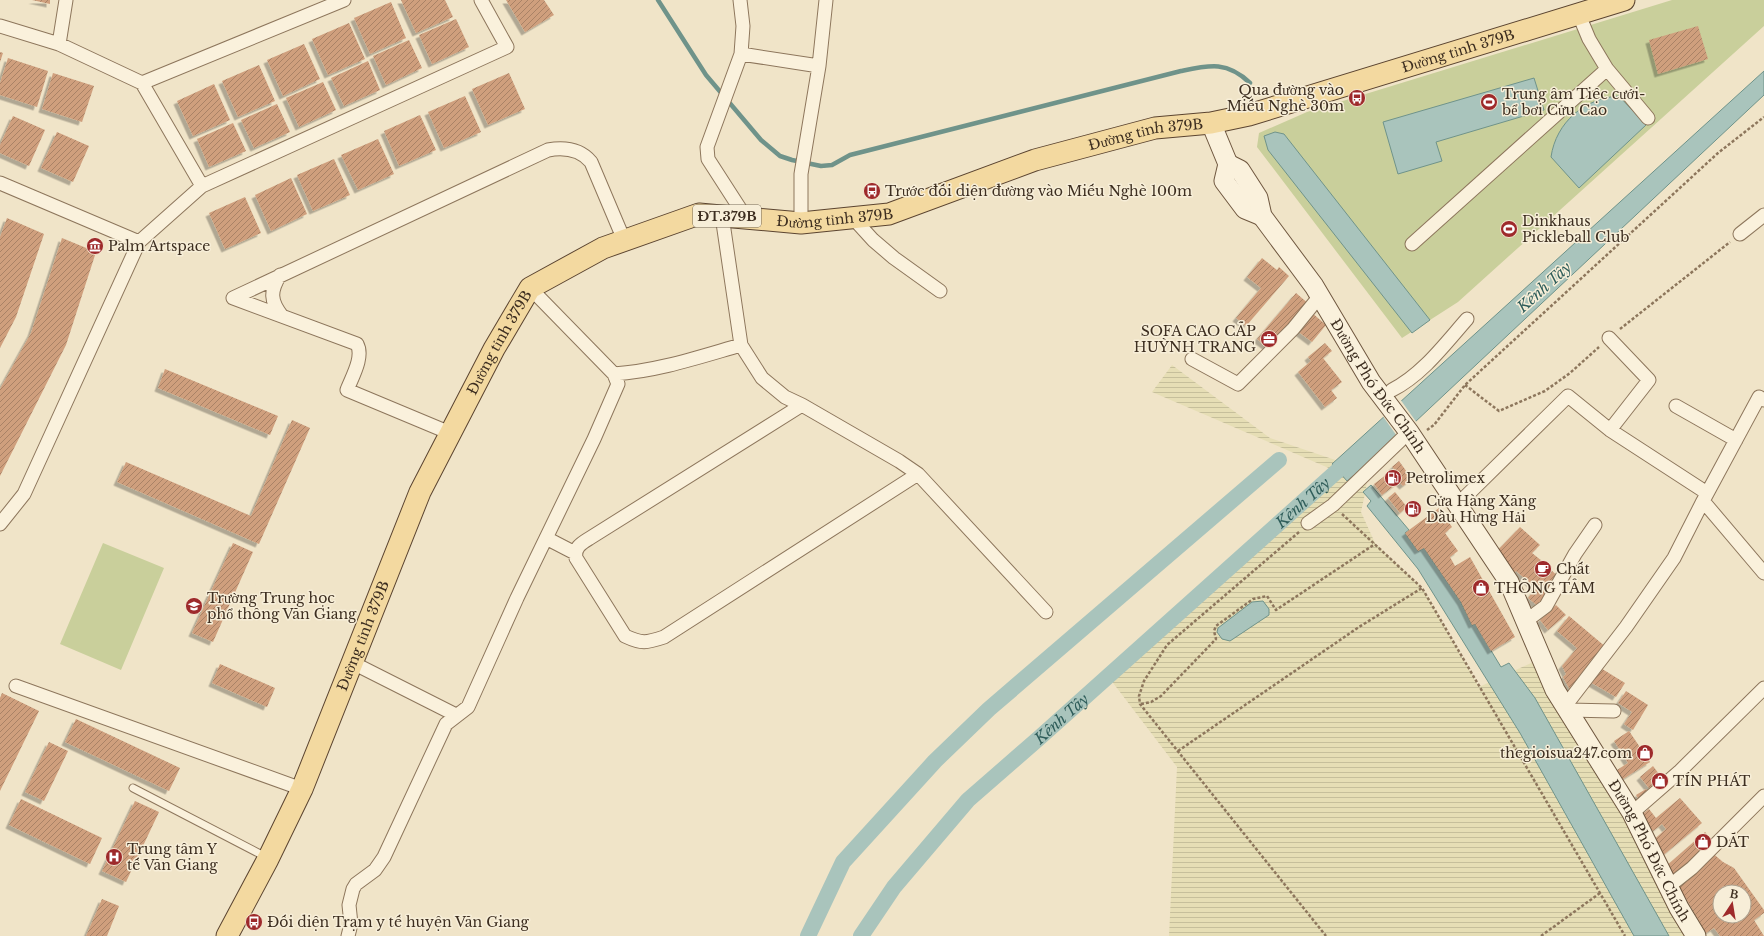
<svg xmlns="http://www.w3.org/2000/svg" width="1764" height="936" viewBox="0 0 1764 936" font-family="'Libre Baskerville',serif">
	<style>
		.farmland { fill: url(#farmland-rules) }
		.pitch { fill: #c9cf9b }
		.water { fill: #a9c4bc; stroke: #6f938a }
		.pier { fill: #f0e4c8 }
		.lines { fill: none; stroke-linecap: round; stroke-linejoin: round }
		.stream { stroke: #6f938a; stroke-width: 4.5 }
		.canal { stroke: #a9c4bc; stroke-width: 16 }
		.building { fill: url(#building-hatch); fill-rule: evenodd; filter: url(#shadow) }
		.service-casing { stroke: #8d765c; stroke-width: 9 }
		.minor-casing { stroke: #8d765c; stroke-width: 15 }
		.secondary-casing { stroke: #6f573f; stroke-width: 21 }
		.primary-casing { stroke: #5b4430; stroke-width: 23 }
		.path { stroke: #8d765c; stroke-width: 2.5; stroke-dasharray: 3 2; stroke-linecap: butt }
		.service { stroke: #faf1dc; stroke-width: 7 }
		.minor { stroke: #faf1dc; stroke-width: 13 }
		.secondary { stroke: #faf1dc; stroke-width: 19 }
		.primary { stroke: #f3d9a0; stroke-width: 21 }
		.labels { text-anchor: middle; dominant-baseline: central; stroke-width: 3; stroke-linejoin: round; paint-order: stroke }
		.shield { fill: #f7eed8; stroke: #756857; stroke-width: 1 }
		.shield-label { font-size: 13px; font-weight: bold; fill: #3d2e20 }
		.street-label { font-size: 14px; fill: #3d2e20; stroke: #f7eed8 }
		.poi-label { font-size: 14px; fill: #3d2e20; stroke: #f7eed8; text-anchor: start }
		.water-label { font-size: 15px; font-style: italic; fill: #2f5d5a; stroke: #f7eed8 }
	</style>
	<defs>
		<pattern id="farmland-rules" width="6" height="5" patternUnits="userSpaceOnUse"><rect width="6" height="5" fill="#e6deb5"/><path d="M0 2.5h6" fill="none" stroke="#c6bf9b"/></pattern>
		<pattern id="building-hatch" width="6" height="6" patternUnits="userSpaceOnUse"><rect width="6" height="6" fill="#cf9f7d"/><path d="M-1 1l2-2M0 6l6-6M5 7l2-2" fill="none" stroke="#a98266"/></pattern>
		<filter id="shadow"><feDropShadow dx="-3.5" dy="3.5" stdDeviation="0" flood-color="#0004"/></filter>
	</defs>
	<rect width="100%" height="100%" fill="#f0e4c8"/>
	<path class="farmland" d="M1172 365 1270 438 1368 471 1366 489 1361 512 1375 543 1422 588 1479 687 1542 658 1696 936H1169L1177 767 1107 675 1338 472 1152 392Z"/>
	<path class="pitch" d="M1672 0H1764V26L1458 302 1402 338 1257 147 1259 133 1307 112Z
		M103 543 164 568 121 670 60 644Z"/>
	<path class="water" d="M1764 71V95L1398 438 1347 481 1332 464Z
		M1534 78 1544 110 1436 142 1442 161 1398 174 1383 122Z
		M1619 96 1646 125 1579 188 1551 157C1556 122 1585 98 1619 96Z
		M1275 132 1284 134 1430 320 1412 333 1268 150 1264 136Z
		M1371 485 1409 530 1405 533 1418 551 1424 548 1461 602 1472 625 1475 624 1501 667 1509 663 1535 698 1669 936H1634L1520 733 1418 569 1367 506 1371 501 1363 492Z
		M1263 601 1269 609V615L1230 641 1222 639 1217 632 1218 628 1252 602Z"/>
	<path class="pier" d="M1400 399 1417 423 1399 439 1382 415Z"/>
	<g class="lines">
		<path class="stream" d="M658 0 706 75 761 140 780 156 792 160 821 166 832 165 850 155 1181 71C1210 65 1227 61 1250 83"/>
		<g class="canal">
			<path d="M808 936 843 862 935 761 989 709 1279 460"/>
			<path id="s1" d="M861 936 894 887 968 800 1038 739 1354 456"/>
		</g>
	</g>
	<path class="building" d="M32 0H50V4Z
		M401 0H445L453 17 416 33Z
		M506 0H544L554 15 525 32Z
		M391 2 406 38 370 54 354 18Z
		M456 19 469 47 432 64 419 35Z
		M349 23 365 59 328 75 312 39Z
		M1698 26 1708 59 1658 74 1649 40Z
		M409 40 422 68 386 85 373 56Z
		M304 44 320 79 283 96 267 60Z
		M0 52 3 53 0 62Z
		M8 58 48 71 37 107 0 95V83Z
		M368 61 380 90 344 106 331 78Z
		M259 65 275 101 238 117 222 81Z
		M53 73 94 86 82 122 42 109Z
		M509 73 525 109 488 125 472 89Z
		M323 82 336 110 299 127 286 98Z
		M214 84 230 120 193 136 177 101Z
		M465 96 481 132 444 148 428 112Z
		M277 104 290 132 254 148 241 120Z
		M420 115 436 150 399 166 384 131Z
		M13 116 45 130 29 166 0 153V145Z
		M233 123 246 151 209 167 197 139Z
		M57 132 89 146 73 182 41 168Z
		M378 139 394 174 358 190 341 155Z
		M334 159 350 195 313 211 297 175Z
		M291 178 307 214 271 231 255 195Z
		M245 197 261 233 225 249 209 213Z
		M7 218 44 234 16 317 0 348V237Z
		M62 238 96 252 66 345 0 476V389L31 333Z
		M1262 258 1277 270 1279 267 1289 276 1246 326 1236 318 1261 288 1247 277Z
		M1296 293 1310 305 1271 350 1257 339Z
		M1311 312 1326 325 1312 342 1296 330Z
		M1325 343 1332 351 1323 358 1342 382 1331 390 1337 398 1325 407 1298 372 1311 361 1308 357Z
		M165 369 278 416 270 435 158 388Z
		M292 420 310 428 259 544 117 482 126 462 251 516Z
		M1399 461 1412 479 1403 486 1399 482 1382 495 1374 484 1394 469 1392 467Z
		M1395 492 1407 507 1400 513 1388 498Z
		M1439 508 1452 527 1445 533 1458 551 1450 557 1455 566 1470 557 1515 637 1491 651 1475 624 1472 625 1461 602 1424 548 1418 551 1405 533Z
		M1520 527 1540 545 1532 553 1552 569 1551 570 1561 579 1539 607 1528 598 1536 588 1516 571 1511 576 1496 552Z
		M233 543 253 552 213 642 192 633Z
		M1556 605 1566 615 1548 630 1540 620Z
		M1569 616 1607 648 1571 692 1563 677 1566 674 1562 666 1577 648 1557 631Z
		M220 664 275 688 267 707 212 683Z
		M1599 667 1625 683 1616 697 1590 682Z
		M1626 691 1648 705 1633 730 1624 724 1632 712 1618 703Z
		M2 693 39 711 0 791V698Z
		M76 719 180 768 169 791 65 742Z
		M1629 731 1650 762 1623 779 1617 770 1628 763 1614 741Z
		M49 742 68 751 44 801 25 792Z
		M1653 766 1665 782 1652 792 1640 777Z
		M1646 789 1650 795 1640 801 1636 795Z
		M1680 798 1702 823 1661 857 1650 843 1666 829 1662 824 1653 831 1640 816 1649 809 1656 818Z
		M21 799 102 838 90 864 9 825Z
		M135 801 159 812 126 882 102 871Z
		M1705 832 1714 843 1674 877 1665 867Z
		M1710 851 1723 862 1734 868 1764 910V913L1754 920 1764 936H1720L1714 928 1706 933 1677 883ZM1720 892H1744V916H1720Z
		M102 899 119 906 107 936H86Z"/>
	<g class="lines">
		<g class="service-casing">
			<path id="service" d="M133 788 266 857"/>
		</g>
		<g class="minor-casing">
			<path id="minor" d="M740 0 743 26 741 54 819 66
				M0 26 59 44 142 83 202 186
				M59 44 66 0
				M741 54 707 147 708 159 746 218
				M1607 69 1648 118
				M142 83 344 0
				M0 183 139 242 24 494 0 524
				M722 216 741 345
				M853 218 873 240 894 258 940 291
				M801 223V174L819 66 826 0
				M1740 234 1764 215
				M139 242 202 186 507 47 481 0
				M1412 244 1607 69 1589 39 1579 15
				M280 275C270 291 270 301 282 316
				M1609 338 1649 380 1610 430
				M1192 359 1238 384 1293 329 1319 297
				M614 374C658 371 699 357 741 345L762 378 785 397 802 405
				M1392 390C1422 375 1445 344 1467 319
				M1676 406 1736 440
				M450 433 347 390C352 377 364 357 357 344L233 298 548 150C565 147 580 149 591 162L624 240
				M918 474 664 637C646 643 642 644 625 636L576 558C574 547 582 543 590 538L802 405 899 461 918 474 1046 612
				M1703 501 1764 573
				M1458 504 1568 396 1610 430 1707 493
				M1308 523 1333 505 1409 432
				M546 538 575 553
				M1526 621 1546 606 1575 554 1595 525
				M353 663 456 715
				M16 686 302 789
				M1566 705 1626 627 1674 558 1703 501 1759 397 1764 400
				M1568 710 1614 711
				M1632 813 1679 772 1764 688
				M1668 887 1692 868 1764 796
				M348 936 351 924 349 905 353 889 356 884 375 870 384 857 446 724 468 707 517 598 594 439 618 384 614 374 530 288"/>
		</g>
		<g class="secondary-casing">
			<g id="secondary">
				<path d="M1211 123 1228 164 1224 181 1245 209 1262 216"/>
				<path id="s2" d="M1228 164 1240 170 1258 198 1262 216 1314 286 1371 382 1409 432 1509 582 1555 690 1632 813 1679 908 1696 936"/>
			</g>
		</g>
		<g class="primary-casing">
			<g id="primary">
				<path id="s3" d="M227 936 268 859 302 789 420 492 494 349 530 288 603 248 699 214 801 223 889 214 1035 160 1155 128 1211 123 1249 115 1624 0"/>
			</g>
		</g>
		<path class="path" d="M1620 329 1730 242
			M1465 385 1499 411 1545 391 1570 373 1599 347
			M1427 430 1434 425 1465 385 1718 153 1764 117
			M1342 514 1422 588 1625 936
			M1299 532 1167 645 1144 681 1139 696 1140 704 1326 936
			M1141 704 1151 702 1161 696 1216 639 1214 631 1216 626 1253 599 1267 596 1276 610 1375 544
			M1178 751 1359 627 1422 588
			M1541 936 1600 893"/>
		<use href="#service" class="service"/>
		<use href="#minor" class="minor"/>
		<use href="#secondary" class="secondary"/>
		<use href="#primary" class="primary"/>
	</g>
	<defs>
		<g id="bus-disc" transform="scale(0.9)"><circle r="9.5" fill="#9e2a2b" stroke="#f7eed8"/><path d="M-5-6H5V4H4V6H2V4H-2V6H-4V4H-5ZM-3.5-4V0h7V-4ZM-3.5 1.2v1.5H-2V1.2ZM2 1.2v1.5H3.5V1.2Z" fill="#fff"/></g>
		<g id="stadium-disc" transform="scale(0.9)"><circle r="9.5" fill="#9e2a2b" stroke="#f7eed8"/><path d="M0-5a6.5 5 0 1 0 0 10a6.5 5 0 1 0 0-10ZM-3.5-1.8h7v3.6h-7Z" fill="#fff"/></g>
		<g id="museum-disc" transform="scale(0.9)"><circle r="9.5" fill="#9e2a2b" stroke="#f7eed8"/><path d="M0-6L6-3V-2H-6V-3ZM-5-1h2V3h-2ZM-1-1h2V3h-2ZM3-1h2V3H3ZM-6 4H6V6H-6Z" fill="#fff"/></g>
		<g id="office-disc" transform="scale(0.9)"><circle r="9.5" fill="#9e2a2b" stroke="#f7eed8"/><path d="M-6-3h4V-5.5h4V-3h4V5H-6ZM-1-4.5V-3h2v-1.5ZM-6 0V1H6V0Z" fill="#fff"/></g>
		<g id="fuel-disc" transform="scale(0.9)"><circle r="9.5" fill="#9e2a2b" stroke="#f7eed8"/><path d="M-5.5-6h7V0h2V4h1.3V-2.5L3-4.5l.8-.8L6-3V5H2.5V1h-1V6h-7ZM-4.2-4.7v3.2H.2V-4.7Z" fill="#fff"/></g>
		<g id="cafe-disc" transform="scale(0.9)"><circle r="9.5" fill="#9e2a2b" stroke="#f7eed8"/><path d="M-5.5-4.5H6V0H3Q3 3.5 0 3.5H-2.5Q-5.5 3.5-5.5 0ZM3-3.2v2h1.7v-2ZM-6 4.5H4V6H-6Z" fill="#fff"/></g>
		<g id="shop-disc" transform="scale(0.9)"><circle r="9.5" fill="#9e2a2b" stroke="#f7eed8"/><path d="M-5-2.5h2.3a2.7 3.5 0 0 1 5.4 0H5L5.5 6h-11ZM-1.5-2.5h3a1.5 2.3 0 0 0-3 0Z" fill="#fff"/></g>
		<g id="school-disc" transform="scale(0.9)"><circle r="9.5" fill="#9e2a2b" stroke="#f7eed8"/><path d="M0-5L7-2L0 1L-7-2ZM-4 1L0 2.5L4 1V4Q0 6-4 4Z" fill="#fff"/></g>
		<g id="hospital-disc" transform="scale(0.9)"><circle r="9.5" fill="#9e2a2b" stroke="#f7eed8"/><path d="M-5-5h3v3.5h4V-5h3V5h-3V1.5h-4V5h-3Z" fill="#fff"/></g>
	</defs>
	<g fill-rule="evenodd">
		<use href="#bus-disc" x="1357" y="98"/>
		<use href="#stadium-disc" x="1489" y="102"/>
		<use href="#bus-disc" x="872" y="191"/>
		<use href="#stadium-disc" x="1509" y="229"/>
		<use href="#museum-disc" x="95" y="246"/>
		<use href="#office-disc" x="1269" y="339"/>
		<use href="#fuel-disc" x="1393" y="478"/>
		<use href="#fuel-disc" x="1413" y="509"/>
		<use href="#cafe-disc" x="1543" y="569"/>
		<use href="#shop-disc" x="1481" y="588"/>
		<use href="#school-disc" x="194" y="606"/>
		<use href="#shop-disc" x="1645" y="753"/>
		<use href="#shop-disc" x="1660" y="781"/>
		<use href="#shop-disc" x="1703" y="842"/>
		<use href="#hospital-disc" x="114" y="857"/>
		<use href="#bus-disc" x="254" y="922"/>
	</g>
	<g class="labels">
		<rect class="shield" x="693" y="205" width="68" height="22" rx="3"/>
		<g class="shield-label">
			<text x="727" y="216">ĐT.379B</text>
		</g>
		<g class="street-label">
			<text stroke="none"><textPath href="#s3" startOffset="1686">Đường tỉnh 379B</textPath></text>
			<text stroke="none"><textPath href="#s3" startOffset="1362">Đường tỉnh 379B</textPath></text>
			<text stroke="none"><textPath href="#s3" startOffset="1038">Đường tỉnh 379B</textPath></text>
			<text stroke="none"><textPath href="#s3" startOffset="654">Đường tỉnh 379B</textPath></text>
			<text stroke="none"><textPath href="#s2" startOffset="271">Đường Phó Đức Chính</textPath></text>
			<text stroke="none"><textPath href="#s3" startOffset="330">Đường tỉnh 379B</textPath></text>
			<text stroke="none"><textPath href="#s2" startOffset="811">Đường Phó Đức Chính</textPath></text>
		</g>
		<g class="poi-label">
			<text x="1344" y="90" text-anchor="end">Qua đường vào<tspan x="1344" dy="16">Miếu Nghè 30m</tspan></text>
			<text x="1502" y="94">Trung âm Tiệc cưới-<tspan x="1502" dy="16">bể bơi Cửu Cao</tspan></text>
			<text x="885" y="191">Trước đối diện đường vào Miếu Nghè 100m</text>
			<text x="1522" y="221">Dinkhaus<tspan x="1522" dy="16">Pickleball Club</tspan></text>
			<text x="108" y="246">Palm Artspace</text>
			<text x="1256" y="331" text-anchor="end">SOFA CAO CẤP<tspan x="1256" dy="16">HUỲNH TRANG</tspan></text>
			<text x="1406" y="478">Petrolimex</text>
			<text x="1426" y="501">Cửa Hàng Xăng<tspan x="1426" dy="16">Dầu Hưng Hải</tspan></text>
			<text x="1556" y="569">Chất</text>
			<text x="1494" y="588">THÔNG TÂM</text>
			<text x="207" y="598">Trường Trung học<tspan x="207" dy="16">phổ thông Văn Giang</tspan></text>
			<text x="1632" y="753" text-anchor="end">thegioisua247.com</text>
			<text x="1673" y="781">TÍN PHÁT</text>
			<text x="1716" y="842">DẮT</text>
			<text x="127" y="849">Trung tâm Y<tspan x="127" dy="16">tế Văn Giang</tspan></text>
			<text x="267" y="922">Đối diện Trạm y tế huyện Văn Giang</text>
		</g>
		<g class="water-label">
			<text transform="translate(1544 287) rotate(-42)">Kênh Tây</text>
			<text stroke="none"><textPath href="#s1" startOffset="621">Kênh Tây</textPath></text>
			<text stroke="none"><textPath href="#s1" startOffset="297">Kênh Tây</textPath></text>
		</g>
	</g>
	<g transform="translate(1732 904) rotate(12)"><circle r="19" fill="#f7eed8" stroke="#ada18e"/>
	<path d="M0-3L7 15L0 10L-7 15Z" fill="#9e2a2b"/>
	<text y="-6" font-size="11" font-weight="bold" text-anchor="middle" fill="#3d2e20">B</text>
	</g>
</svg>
